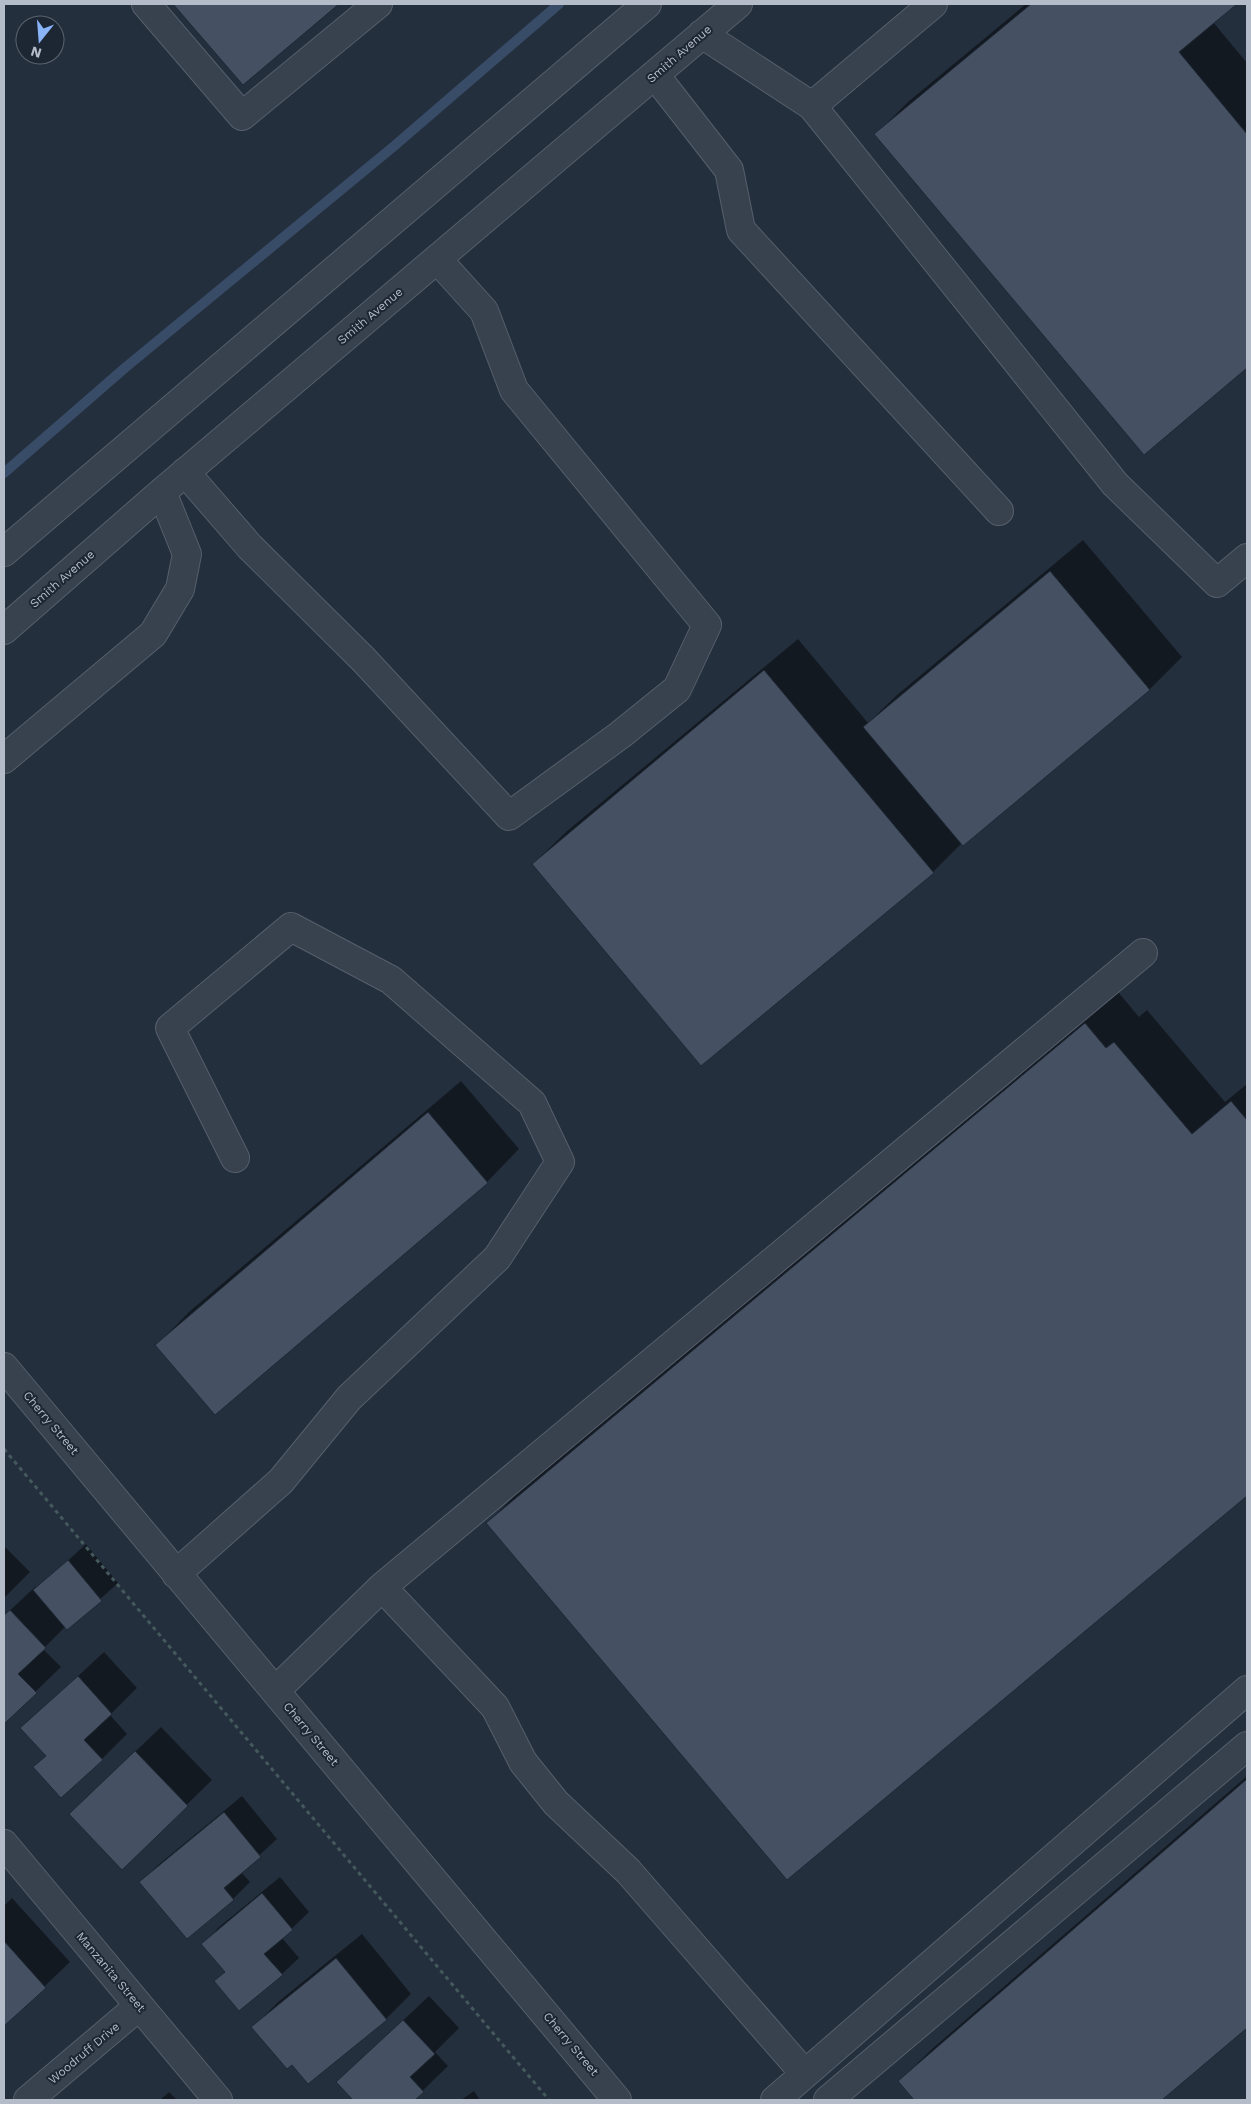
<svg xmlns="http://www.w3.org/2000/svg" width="1251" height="2104" viewBox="0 0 1251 2104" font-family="'Work Sans',sans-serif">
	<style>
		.shadow { fill: #0007 }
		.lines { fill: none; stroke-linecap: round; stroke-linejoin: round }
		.stream { stroke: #394c67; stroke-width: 10 }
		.building { fill: #455162; stroke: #1f2835 }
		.minor-casing { stroke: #565f6c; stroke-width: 30 }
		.path { stroke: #44595c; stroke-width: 3; stroke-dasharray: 4 4; stroke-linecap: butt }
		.minor { stroke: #38414e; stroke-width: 28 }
		.labels { text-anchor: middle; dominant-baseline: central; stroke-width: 4; stroke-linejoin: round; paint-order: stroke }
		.street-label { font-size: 12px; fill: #b4bcc9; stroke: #1d2633 }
	</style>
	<rect width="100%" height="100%" fill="#242f3e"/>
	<path class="shadow" d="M175 4H337L243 83Z
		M1026 4H1235L1213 22 1247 63V367L1144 453 876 134 908 102Z
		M1083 540 1182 657 1149 690 962 843 933 872 702 1064 533 864 566 832 798 639 868 723 897 695Z
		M1118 992 1139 1017 1147 1010 1225 1102 1247 1084V1495L787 1878 488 1523 520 1490Z
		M461 1081 519 1149 487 1182 216 1413 157 1345 189 1312Z
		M86 1544 118 1583 68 1628 66 1626 43 1649 61 1667 4 1722V1616L36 1586 38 1588Z
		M4 1546 30 1572 4 1598Z
		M104 1652 137 1688 110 1715 127 1734 102 1759 47 1756 22 1728Z
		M161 1727 212 1780 122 1868 96 1789Z
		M1247 1776V2026L1160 2100H916L899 2081 932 2049Z
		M242 1796 277 1839 241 1872 250 1882 233 1899 141 1882 158 1865Z
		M280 1877 309 1912 282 1938 299 1958 282 1974 226 1971 203 1944 219 1927Z
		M12 1898 70 1962 4 2025V1906Z
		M362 1934 411 1994 386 2019 308 2082 293 2063 253 2027 278 2002Z
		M429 1996 459 2028 435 2052 448 2066 413 2100H355L338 2082Z
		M474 2091 480 2100H461Z
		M169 2092 177 2100H160Z"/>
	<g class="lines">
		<path class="stream" d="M4 473 126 367 393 147 559 4"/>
	</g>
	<path class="building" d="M173 4H339L243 85Z
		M1031 4H1237L1179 52 1247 134V368L1144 455 874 134Z
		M1050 571 1150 690 963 846 863 727Z
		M764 670 934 873 701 1066 532 864Z
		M1085 1023 1106 1048 1114 1042 1192 1134 1231 1101 1247 1120V1496L787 1880 486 1523Z
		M428 1112 488 1183 215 1415 155 1345Z
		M68 1560 102 1601 67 1630 33 1590Z
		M10 1610 46 1648 18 1674 37 1693 4 1724V1615Z
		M78 1676 112 1714 84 1740 103 1760 61 1798 33 1767 46 1756 20 1728Z
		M135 1751 188 1806 122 1870 69 1814Z
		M1247 1779V2028L1162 2100H914L898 2081Z
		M224 1812 261 1857 224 1888 234 1900 187 1939 139 1882Z
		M262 1893 293 1930 264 1954 283 1975 239 2011 214 1981 225 1972 201 1944Z
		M4 1941 46 1988 4 2026Z
		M336 1958 387 2020 308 2084 292 2065 287 2069 251 2027Z
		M403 2020 435 2054 410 2077 424 2092 415 2100H353L336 2082Z"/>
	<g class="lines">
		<g class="minor-casing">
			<path id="minor" d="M146 4 242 116 378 4
				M702 34 812 106 933 4
				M655 75 729 170 741 230 999 511
				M812 106 1115 484 1217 583 1247 558
				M185 472 250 547 364 660 509 816 620 735 677 689 707 625 514 390 484 311 437 259
				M4 552 647 4
				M4 630 162 492 738 4
				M4 759 153 634 180 589 187 554 162 492
				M4 1367 617 2100
				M176 1574 281 1481 349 1398 497 1258 560 1162 532 1103 391 980 291 927 170 1028 235 1158
				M382 1587 1143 953
				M275 1691 382 1587 495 1707 523 1762 556 1803 628 1871 805 2074
				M4 1844 218 2100
				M28 2100 139 2006
				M775 2100 1247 1690
				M828 2100 1247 1746"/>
		</g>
		<path class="path" d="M4 1449 549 2100"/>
		<use href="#minor" class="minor"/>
	</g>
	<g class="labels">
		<g class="street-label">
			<text transform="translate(679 54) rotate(-41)">Smith Avenue</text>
			<text transform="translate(370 316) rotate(-40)">Smith Avenue</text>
			<text transform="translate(62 579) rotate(-41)">Smith Avenue</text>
			<text transform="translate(51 1423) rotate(50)">Cherry Street</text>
			<text transform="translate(311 1734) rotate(50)">Cherry Street</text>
			<text transform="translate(111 1972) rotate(50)">Manzanita Street</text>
			<text transform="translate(571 2044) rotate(50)">Cherry Street</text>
			<text transform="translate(84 2053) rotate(-40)">Woodruff Drive</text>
		</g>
	</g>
	<rect width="1251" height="2104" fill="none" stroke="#b4bcc9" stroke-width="10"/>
	<g transform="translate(40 40) rotate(197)"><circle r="24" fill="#1d2633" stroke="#59626f"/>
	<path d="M0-4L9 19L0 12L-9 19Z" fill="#8ab4f8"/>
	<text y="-8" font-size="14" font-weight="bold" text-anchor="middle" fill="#b4bcc9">N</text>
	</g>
</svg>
